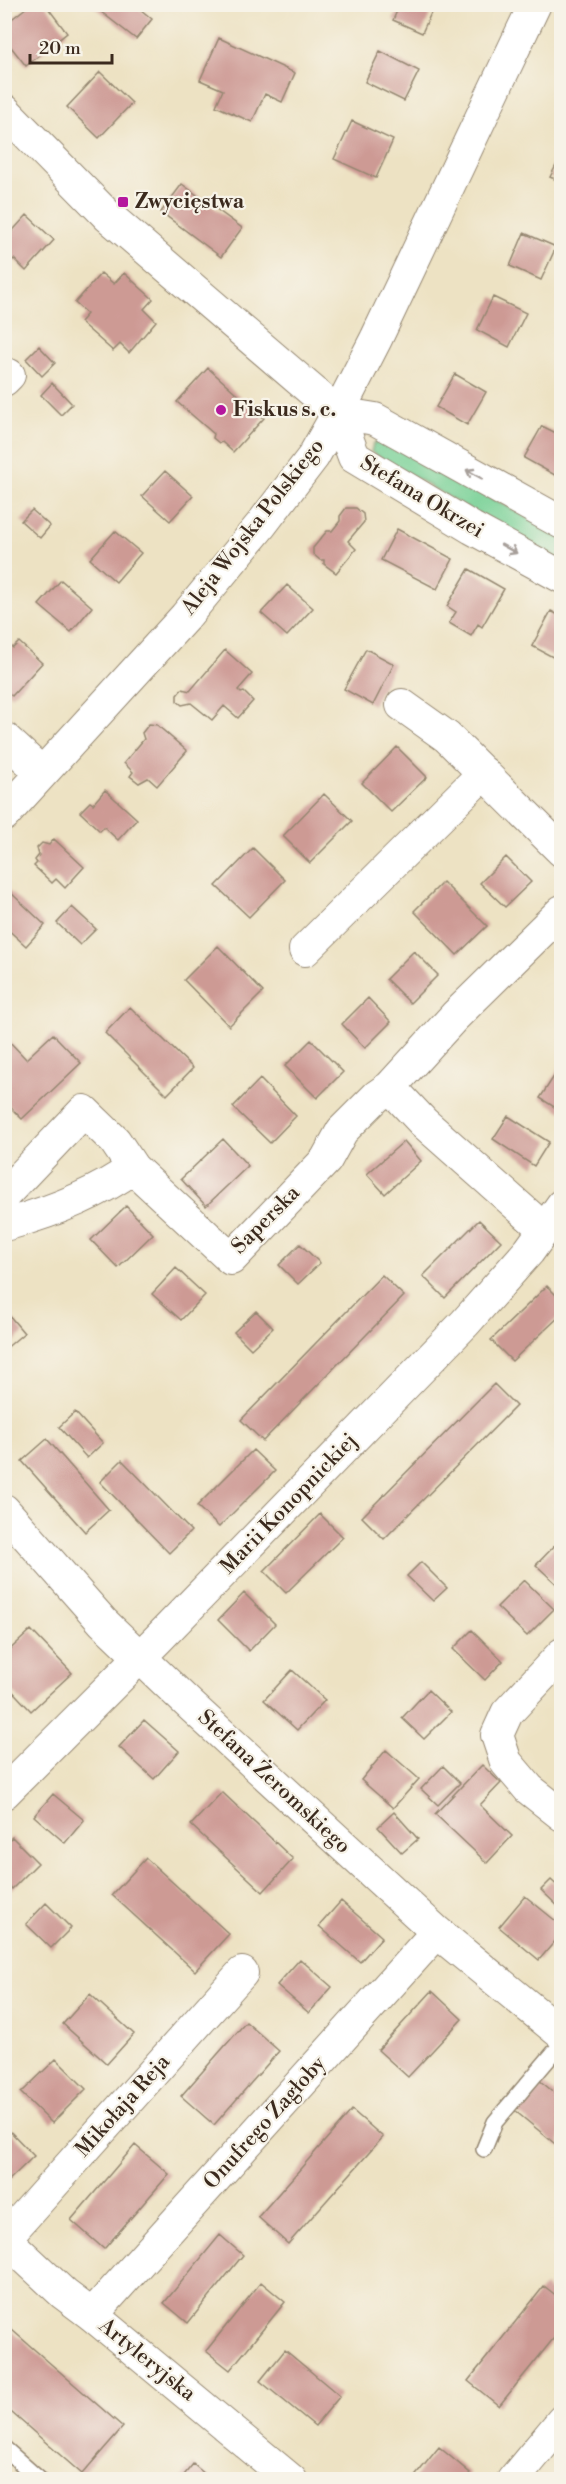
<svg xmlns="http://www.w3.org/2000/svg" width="566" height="2484" viewBox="0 0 566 2484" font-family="'Libre Bodoni',serif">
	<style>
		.green { fill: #78d197; stroke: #5a7e5a; stroke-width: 1.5 }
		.building { fill: #cd9a94 }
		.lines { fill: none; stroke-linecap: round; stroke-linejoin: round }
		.service-casing { stroke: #948670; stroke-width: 18 }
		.minor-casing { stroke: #948670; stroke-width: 34 }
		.service { stroke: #fff; stroke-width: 15 }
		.minor { stroke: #fff; stroke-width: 32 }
		.oneway { stroke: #a79f9a }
		.poi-dot { fill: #b5179e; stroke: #f7f3e8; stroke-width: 2 }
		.labels { text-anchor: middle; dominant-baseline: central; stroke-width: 4.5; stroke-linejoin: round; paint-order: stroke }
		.poi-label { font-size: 21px; font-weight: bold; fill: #3b2a1e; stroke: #f7f3e8; text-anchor: start }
		.street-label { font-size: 21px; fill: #3b2a1e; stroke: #f7f3e8 }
	</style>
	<rect width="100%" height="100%" fill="#f7f3e8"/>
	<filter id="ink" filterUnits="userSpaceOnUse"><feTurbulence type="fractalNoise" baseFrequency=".0167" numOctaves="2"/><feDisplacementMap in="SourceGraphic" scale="12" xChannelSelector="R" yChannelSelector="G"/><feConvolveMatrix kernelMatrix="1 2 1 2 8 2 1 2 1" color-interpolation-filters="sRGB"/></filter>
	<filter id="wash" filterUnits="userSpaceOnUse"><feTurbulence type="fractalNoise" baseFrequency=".008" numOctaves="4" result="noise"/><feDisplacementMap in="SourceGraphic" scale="24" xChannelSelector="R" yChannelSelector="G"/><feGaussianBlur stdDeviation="1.35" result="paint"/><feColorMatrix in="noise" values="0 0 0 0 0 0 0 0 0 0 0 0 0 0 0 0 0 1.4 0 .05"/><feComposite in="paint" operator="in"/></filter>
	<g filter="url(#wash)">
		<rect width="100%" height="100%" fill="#ede2c3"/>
		<path class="green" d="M381 439 561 535V563L371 452 373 444Z"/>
		<g id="blocks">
			<path class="building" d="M31 4H45L67 33 26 66 4 38V25Z
				M91 4H134L152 19 136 39Z
				M400 4H435L422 33 393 20Z
				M219 38 295 73 282 102 265 94 252 122 216 106 223 90 200 80Z
				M380 51 419 71 404 101 365 82Z
				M100 72 132 103 99 138 67 107Z
				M352 121 393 140 376 178 334 159Z
				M562 154V182L550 177Z
				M182 184 242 228 221 257 161 212Z
				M27 215 54 240 26 271 14 259 9 263 4 259V240Z
				M524 233 556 247 541 280 510 266Z
				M101 273 114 284 124 273 153 299 144 309 156 321 129 353 120 344 113 351 80 322 87 314 75 303Z
				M493 297 526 313 509 347 477 330Z
				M39 346 55 363 42 376 26 359Z
				M208 368 264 418 233 452 222 442 219 443 213 438 214 434 177 402Z
				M455 374 486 392 467 425 436 407Z
				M52 383 72 404 61 415 41 395Z
				M542 426 562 436V479L524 458Z
				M165 471 193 496 170 521 142 496Z
				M346 508H356L363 514 364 522 348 541 356 549 336 573 324 564V560H320L313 554V548L327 531H332L340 521V516Z
				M32 510 50 526 40 538 21 521Z
				M397 529 453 559 437 589 381 560Z
				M115 531 141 553 116 582 90 559Z
				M469 569 504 589 482 627 478 624 471 636 449 623 456 612 447 606Z
				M61 580 92 607 71 632 39 605Z
				M287 585 313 608 287 636 261 613Z
				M551 611 562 617V662L532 646Z
				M19 642 42 663 12 696 4 689V646L7 643 13 648Z
				M366 649 394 664 373 705 344 689Z
				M225 650 252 674 238 690 241 693 244 692 253 701 238 718 224 706 212 720 191 703 182 705 177 701V695L182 689 190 691Z
				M149 724 157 725 187 751 157 786 148 778 139 783 130 776 133 772 124 763 144 739 142 733Z
				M397 747 427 777 391 812 362 783Z
				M105 790 137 819 118 840 104 827 100 831 80 812 90 802 93 804Z
				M324 794 352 821 310 863 283 836Z
				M54 839 84 867 65 888 56 879 52 883 34 866 37 863 35 860 39 855 37 848 42 843 49 845Z
				M253 848 285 880 249 917 216 886Z
				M506 857 531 882 505 907 480 883Z
				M443 882 487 926 457 955 414 911Z
				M9 891 45 925 26 946 4 926V895Z
				M72 907 96 929 80 945 57 923Z
				M218 946 263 992 229 1026 184 980Z
				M414 951 438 975 410 1003 386 979Z
				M368 998 391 1022 365 1048 342 1024Z
				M130 1007 193 1068 167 1095 105 1033Z
				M53 1034 81 1063 22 1119 4 1101V1043L8 1040 26 1059Z
				M311 1040 343 1072 317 1098 285 1066Z
				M562 1064V1112L540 1098Z
				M260 1079 296 1116 270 1143 233 1107Z
				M508 1116 549 1142 534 1166 493 1139Z
				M223 1139 248 1166 206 1206 181 1179Z
				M404 1141 421 1161 385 1194 367 1174Z
				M126 1206 153 1234 118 1268 91 1240Z
				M479 1220 501 1241 445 1298 423 1276Z
				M300 1244 320 1263 298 1284 279 1265Z
				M176 1268 205 1295 181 1320 152 1294Z
				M382 1275 404 1296 263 1441 241 1420Z
				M547 1286 562 1301V1314L512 1361 491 1340Z
				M256 1311 273 1328 251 1349 234 1332Z
				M8 1314 24 1333 4 1350V1317Z
				M494 1384 516 1406 384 1539 362 1517Z
				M75 1412 103 1443 87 1458 59 1427Z
				M47 1439 109 1510 85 1532 22 1461Z
				M253 1450 275 1471 219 1527 197 1506Z
				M122 1460 191 1531 169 1553 100 1482Z
				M320 1514 343 1537 286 1593 264 1571Z
				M562 1538V1589L536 1565Z
				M421 1562 447 1588 433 1601 407 1576Z
				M524 1580 554 1609 527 1636 497 1607Z
				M244 1593 275 1624 249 1651 218 1620Z
				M31 1630 72 1673 31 1711 4 1682V1655Z
				M472 1630 503 1661 485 1680 453 1649Z
				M292 1670 325 1700 297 1730 264 1700Z
				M428 1690 451 1712 424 1739 402 1718Z
				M144 1720 179 1751 154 1779 119 1747Z
				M386 1750 419 1779 393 1808 361 1780Z
				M482 1765 501 1783 480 1805 512 1836 487 1863 435 1814Z
				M443 1766 460 1783 438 1805 421 1789Z
				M222 1792 293 1859 263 1892 191 1825Z
				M53 1794 84 1820 65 1843 34 1816Z
				M394 1812 418 1839 402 1853 378 1827Z
				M12 1837 38 1863 12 1889 4 1881V1845Z
				M146 1858 229 1934 195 1971 112 1895Z
				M551 1880 562 1890V1910L541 1890Z
				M525 1896 562 1926V1933L539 1960 499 1927Z
				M341 1901 382 1937 360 1962 319 1926Z
				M46 1903 71 1928 51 1948 26 1924Z
				M300 1959 332 1987 309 2013 277 1985Z
				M432 1991 462 2019 408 2077 378 2050Z
				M90 1994 134 2034 107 2064 63 2024Z
				M246 2022 279 2051 214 2125 181 2096Z
				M56 2059 86 2089 52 2123 21 2093Z
				M539 2080 562 2099 560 2148 514 2110Z
				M352 2110 383 2137 288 2244 258 2217Z
				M4 2125 34 2156 8 2181 4 2177Z
				M135 2145 169 2174 104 2249 71 2220Z
				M220 2235 243 2255 188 2323 164 2303Z
				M261 2282 285 2302 230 2370 206 2351Z
				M544 2286 562 2300V2328L499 2406 468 2381Z
				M4 2323 123 2427 82 2474 4 2406Z
				M285 2350 340 2396 315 2426 260 2381Z
				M439 2447 470 2473 465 2480H412Z
				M193 2464 212 2480H180Z"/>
		</g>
	</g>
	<g filter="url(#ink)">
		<use href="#blocks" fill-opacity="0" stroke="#948670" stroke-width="1.5"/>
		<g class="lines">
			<g class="service-casing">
				<path id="service" d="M484 2149 495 2122 562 2043
					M4 2448 40 2480"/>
			</g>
			<g class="minor-casing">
				<path id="minor" d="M4 110 108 216 338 413 354 457 472 528 562 577
					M4 380 9 375
					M338 413 375 419 562 523
					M402 705 447 737 562 851
					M4 738 42 773
					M4 815 185 617 261 525 313 457 338 413 376 339 535 4
					M305 950 484 773
					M4 1195 84 1111 115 1141 133 1168 231 1259 326 1160 342 1131 377 1096 390 1087
					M4 1220 8 1224C51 1212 96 1195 133 1168
					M544 1229 423 1122 390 1087 455 1016 562 911
					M4 1510 103 1622 189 1704 437 1932 562 2034
					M562 1654 507 1713 497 1735 506 1762 529 1789 562 1815
					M4 1793 158 1639 465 1323 529 1251 562 1205
					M4 2238 64 2294 92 2315 291 2480
					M5 2238 242 1973
					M92 2315 437 1932
					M513 2480 562 2421"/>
			</g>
			<use href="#service" class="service"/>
			<use href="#minor" class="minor"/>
		</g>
		<defs><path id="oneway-shaft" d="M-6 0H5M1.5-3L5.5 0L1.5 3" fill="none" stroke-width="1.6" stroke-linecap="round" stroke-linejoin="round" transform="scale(1.5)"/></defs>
		<g class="oneway">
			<use href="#oneway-shaft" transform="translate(474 474) rotate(-151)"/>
			<use href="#oneway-shaft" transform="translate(509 549) rotate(29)"/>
		</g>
	</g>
	<g class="poi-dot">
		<rect x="117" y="196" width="12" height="12" rx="3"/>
		<circle cx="221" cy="410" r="6"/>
	</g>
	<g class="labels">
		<g class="poi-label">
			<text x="135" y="202">Zwycięstwa</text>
			<text x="233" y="410">Fiskus s. c.</text>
		</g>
		<g class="street-label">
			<text transform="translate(422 497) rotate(31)">Stefana Okrzei</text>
			<text transform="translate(253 527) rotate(-52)">Aleja Wojska Polskiego</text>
			<text transform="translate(266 1220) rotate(-45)">Saperska</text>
			<text transform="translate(289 1504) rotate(-46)">Marii Konopnickiej</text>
			<text transform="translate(274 1782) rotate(43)">Stefana Żeromskiego</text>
			<text transform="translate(123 2106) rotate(-48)">Mikołaja Reja</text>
			<text transform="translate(265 2123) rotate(-48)">Onufrego Zagłoby</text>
			<text transform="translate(147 2360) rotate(39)">Artyleryjska</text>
		</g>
	</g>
	<rect width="566" height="2484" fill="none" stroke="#f7f3e8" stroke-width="24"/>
	<path d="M30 54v9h82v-9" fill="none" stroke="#3b2a1e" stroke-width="3"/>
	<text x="39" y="54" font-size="18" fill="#3b2a1e" stroke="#f7f3e8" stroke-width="4.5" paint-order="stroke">20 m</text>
</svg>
